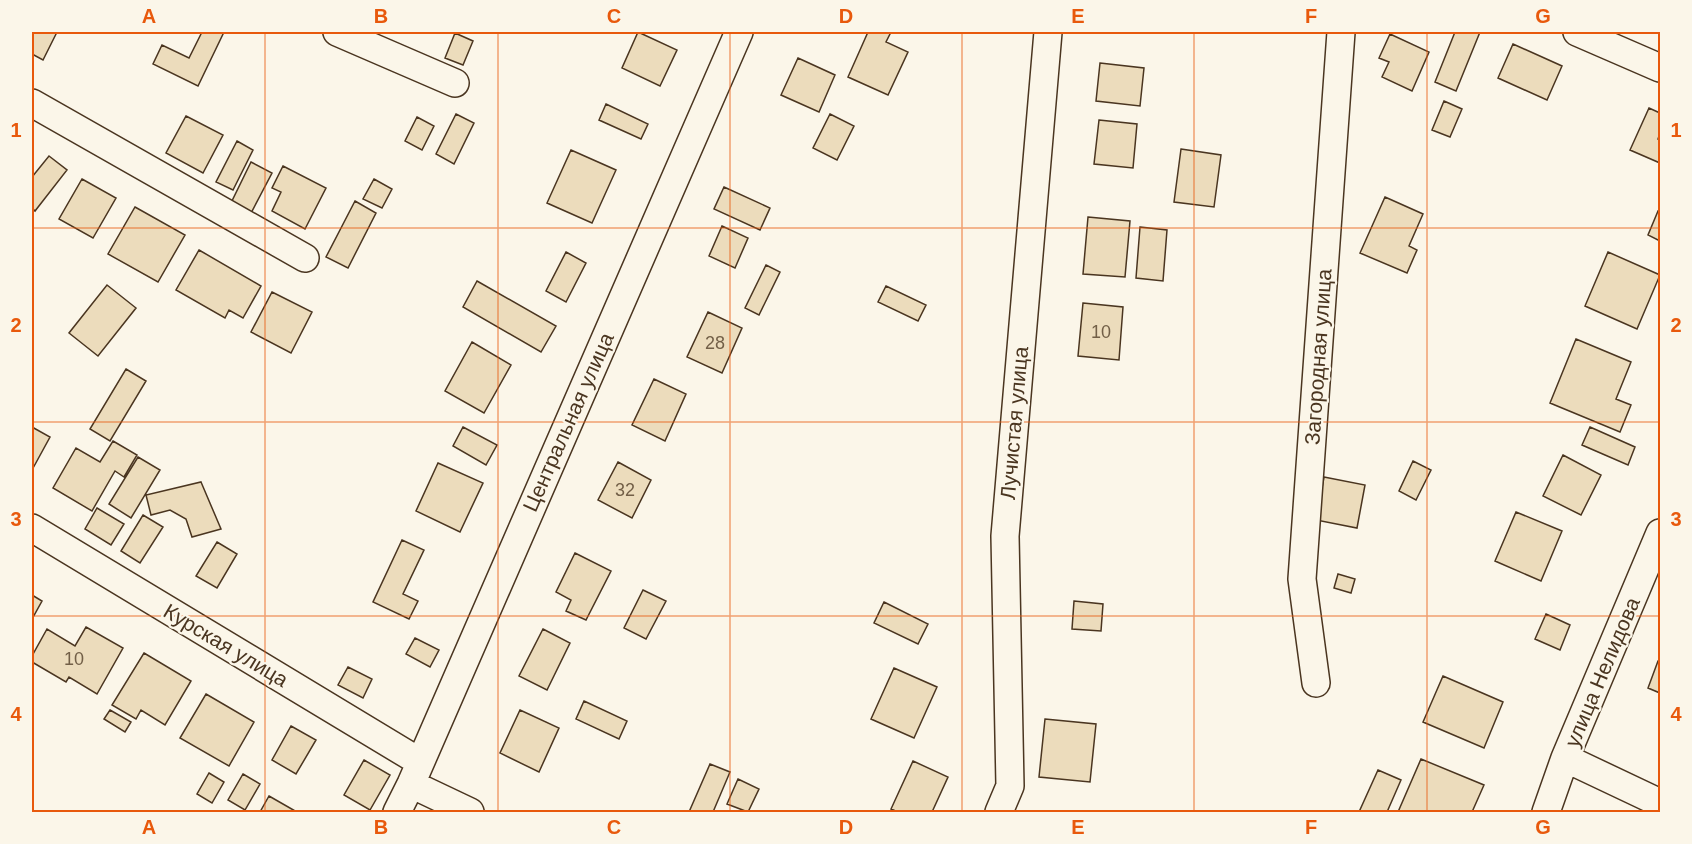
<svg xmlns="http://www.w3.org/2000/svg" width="1692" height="844" viewBox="0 0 1692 844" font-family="Arial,sans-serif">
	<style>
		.building { fill: #ecdcbc; stroke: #4a3520; stroke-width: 1.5 }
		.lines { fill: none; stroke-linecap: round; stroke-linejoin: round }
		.minor-casing { stroke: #4a3520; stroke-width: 30 }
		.minor { stroke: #fbf6e9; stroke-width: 27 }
		.grid { fill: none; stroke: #e8590c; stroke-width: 1.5; stroke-opacity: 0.55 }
		.labels { text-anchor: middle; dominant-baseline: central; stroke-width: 4.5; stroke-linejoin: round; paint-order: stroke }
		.number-label { font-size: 18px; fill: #725f47 }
		.street-label { font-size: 21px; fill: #4a3520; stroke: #fbf6e9 }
		.neatline { fill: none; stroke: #e8590c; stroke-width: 2 }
		.grid-label { font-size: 20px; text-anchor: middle; font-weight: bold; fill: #e8590c }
	</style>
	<rect width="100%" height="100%" fill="#fbf6e9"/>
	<path class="building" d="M32 32H57L43 60 32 54Z
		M202 32H224L198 86 153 64 162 45 189 58Z
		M638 32 677 50 660 86 622 68Z
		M868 32H891L886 42 908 52 888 95 848 77Z
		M1455 32H1480L1456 91 1435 82Z
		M455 33 473 41 463 65 445 58Z
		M1390 34 1429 52 1412 91 1382 77 1389 62 1379 58Z
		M1513 44 1562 66 1547 100 1498 78Z
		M798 58 835 75 819 112 781 95Z
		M1100 63 1144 68 1140 106 1096 101Z
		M1444 101 1462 109 1450 137 1432 130Z
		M606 104 648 124 641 139 599 120Z
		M1649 108 1660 113V133L1658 139 1660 140V163L1630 150Z
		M456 114 474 123 454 164 436 154Z
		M830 114 854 126 837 160 813 148Z
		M186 116 223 135 203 173 166 153Z
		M417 117 434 126 422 150 405 141Z
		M1099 120 1137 124 1133 168 1094 164Z
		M237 141 253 150 233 190 216 182Z
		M1181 149 1221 155 1214 207 1174 202Z
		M571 150 616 170 592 223 547 203Z
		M49 156 67 170 35 211 32 208V177Z
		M251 162 272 173 250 215 230 205Z
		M283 166 326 188 305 229 272 211 281 192 272 188Z
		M82 179 116 198 93 238 59 219Z
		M374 179 392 189 382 208 363 199Z
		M724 187 770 208 760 230 714 209Z
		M1385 197 1423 214 1409 246 1417 250 1407 273 1360 253Z
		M355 201 376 213 348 268 326 257Z
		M135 207 185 235 158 282 108 254Z
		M1658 211 1660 212V241L1648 235Z
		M1088 217 1130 221 1125 277 1083 274Z
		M722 226 748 238 735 268 709 256Z
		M1140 227 1167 230 1163 281 1136 278Z
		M199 250 261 286 243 318 229 310 225 318 176 290Z
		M566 252 586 263 566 302 546 291Z
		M1608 252 1660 275 1637 329 1585 306Z
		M766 265 780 272 759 315 745 308Z
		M477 281 556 326 541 352 463 307Z
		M107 285 136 308 98 356 69 333Z
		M886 286 926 305 918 321 878 302Z
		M272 292 312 312 291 353 251 332Z
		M1083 303 1123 307 1119 360 1078 356Z
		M708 312 742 328 722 373 687 357Z
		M1576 339 1631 362 1616 399 1631 405 1620 432 1550 403Z
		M472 342 511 365 484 413 445 391Z
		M126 369 146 381 110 441 90 429Z
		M654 379 686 394 665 441 632 425Z
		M32 427 50 437 32 470Z
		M463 427 497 445 486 465 453 446Z
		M1590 427 1635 447 1628 465 1582 445Z
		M113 441 137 455 124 477 115 471 92 511 53 488 76 448 100 462Z
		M1563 455 1601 475 1581 515 1543 496Z
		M138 457 160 470 131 518 109 504Z
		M1413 461 1431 470 1416 500 1399 491Z
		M618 462 651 480 632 518 598 500Z
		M438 463 483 483 460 532 416 511Z
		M1324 477 1365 485 1357 528 1316 520Z
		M201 482 221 529 192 537 186 519 170 510 151 515 146 495Z
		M97 508 124 524 111 545 85 529Z
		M1516 512 1562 531 1541 581 1495 561Z
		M143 515 163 527 140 563 121 551Z
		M402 540 424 550 403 594 418 601 409 619 373 602Z
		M217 542 237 554 217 588 196 576Z
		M575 553 611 571 586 620 566 611 571 600 556 592Z
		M1338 574 1355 579 1351 593 1334 588Z
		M643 590 666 601 646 639 624 628Z
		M32 595 42 601 32 619Z
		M1074 601 1103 604 1101 631 1072 629Z
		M884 602 928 624 918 644 874 623Z
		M1546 614 1570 625 1560 650 1535 639Z
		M86 627 123 648 97 694 69 677 66 682 32 662V656L47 629 75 646Z
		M543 629 570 643 547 690 519 676Z
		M415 638 439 650 430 667 406 654Z
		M144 653 191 681 165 725 141 710 136 719 112 705Z
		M1658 661H1660V693L1648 688Z
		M348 667 372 679 363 698 338 685Z
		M894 668 937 687 914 738 871 719Z
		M1443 676 1503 702 1484 748 1423 722Z
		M206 694 254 722 229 766 180 738Z
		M584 701 627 721 619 739 576 719Z
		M110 710 131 722 125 732 104 719Z
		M520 710 559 728 539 772 500 753Z
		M1045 719 1096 724 1090 782 1039 777Z
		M291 726 316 740 296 774 272 760Z
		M1421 759 1484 785 1472 812H1398Z
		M364 760 390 775 370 810 344 795Z
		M913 761 948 777 932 812H898L891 809Z
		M710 764 730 772 713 812H689Z
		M1378 770 1401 780 1387 812H1359Z
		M209 773 224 782 212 803 197 794Z
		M243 774 260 784 245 810 228 800Z
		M738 779 759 789 748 812 727 804Z
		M269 796 297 812H260Z"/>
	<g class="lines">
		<g class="minor-casing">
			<path id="minor" d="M337 32 455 83
				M1577 32 1660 68
				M32 103 305 258
				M32 528 420 762
				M1316 683 1302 579 1341 32
				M1565 758 1660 803
				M411 784 470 812
				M397 812 411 784 739 32
				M999 812 1010 786 1005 536 1048 32
				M1546 812 1565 758 1660 533"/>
		</g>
		<use href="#minor" class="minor"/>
	</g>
	<path class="grid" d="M265 32V812M498 32V812M730 32V812M962 32V812M1194 32V812M1427 32V812M32 228H1660M32 422H1660M32 616H1660"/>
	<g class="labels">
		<g class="number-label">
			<text x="1101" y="332">10</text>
			<text x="715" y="343">28</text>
			<text x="625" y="490">32</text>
			<text x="74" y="659">10</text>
		</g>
		<g class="street-label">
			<text transform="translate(1318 357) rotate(-86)">Загородная улица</text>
			<text transform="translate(568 422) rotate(-66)">Центральная улица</text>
			<text transform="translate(1014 423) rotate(-85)">Лучистая улица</text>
			<text transform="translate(226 645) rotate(31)">Курская улица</text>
			<text transform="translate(1602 672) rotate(-67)">улица Нелидова</text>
		</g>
	</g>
	<rect width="1692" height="844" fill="none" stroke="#fbf6e9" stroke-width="66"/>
	<rect x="33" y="33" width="1626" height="778" class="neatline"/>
	<g class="grid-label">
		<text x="149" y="23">A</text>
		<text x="381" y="23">B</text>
		<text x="614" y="23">C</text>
		<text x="846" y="23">D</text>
		<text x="1078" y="23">E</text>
		<text x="1311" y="23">F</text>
		<text x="1543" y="23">G</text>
		<text x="16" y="137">1</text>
		<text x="1676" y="137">1</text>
		<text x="16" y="332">2</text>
		<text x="1676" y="332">2</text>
		<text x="16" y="526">3</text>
		<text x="1676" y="526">3</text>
		<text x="16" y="721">4</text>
		<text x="1676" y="721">4</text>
		<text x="149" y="834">A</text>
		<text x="381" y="834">B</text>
		<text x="614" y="834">C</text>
		<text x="846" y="834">D</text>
		<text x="1078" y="834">E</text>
		<text x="1311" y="834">F</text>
		<text x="1543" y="834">G</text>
	</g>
</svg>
